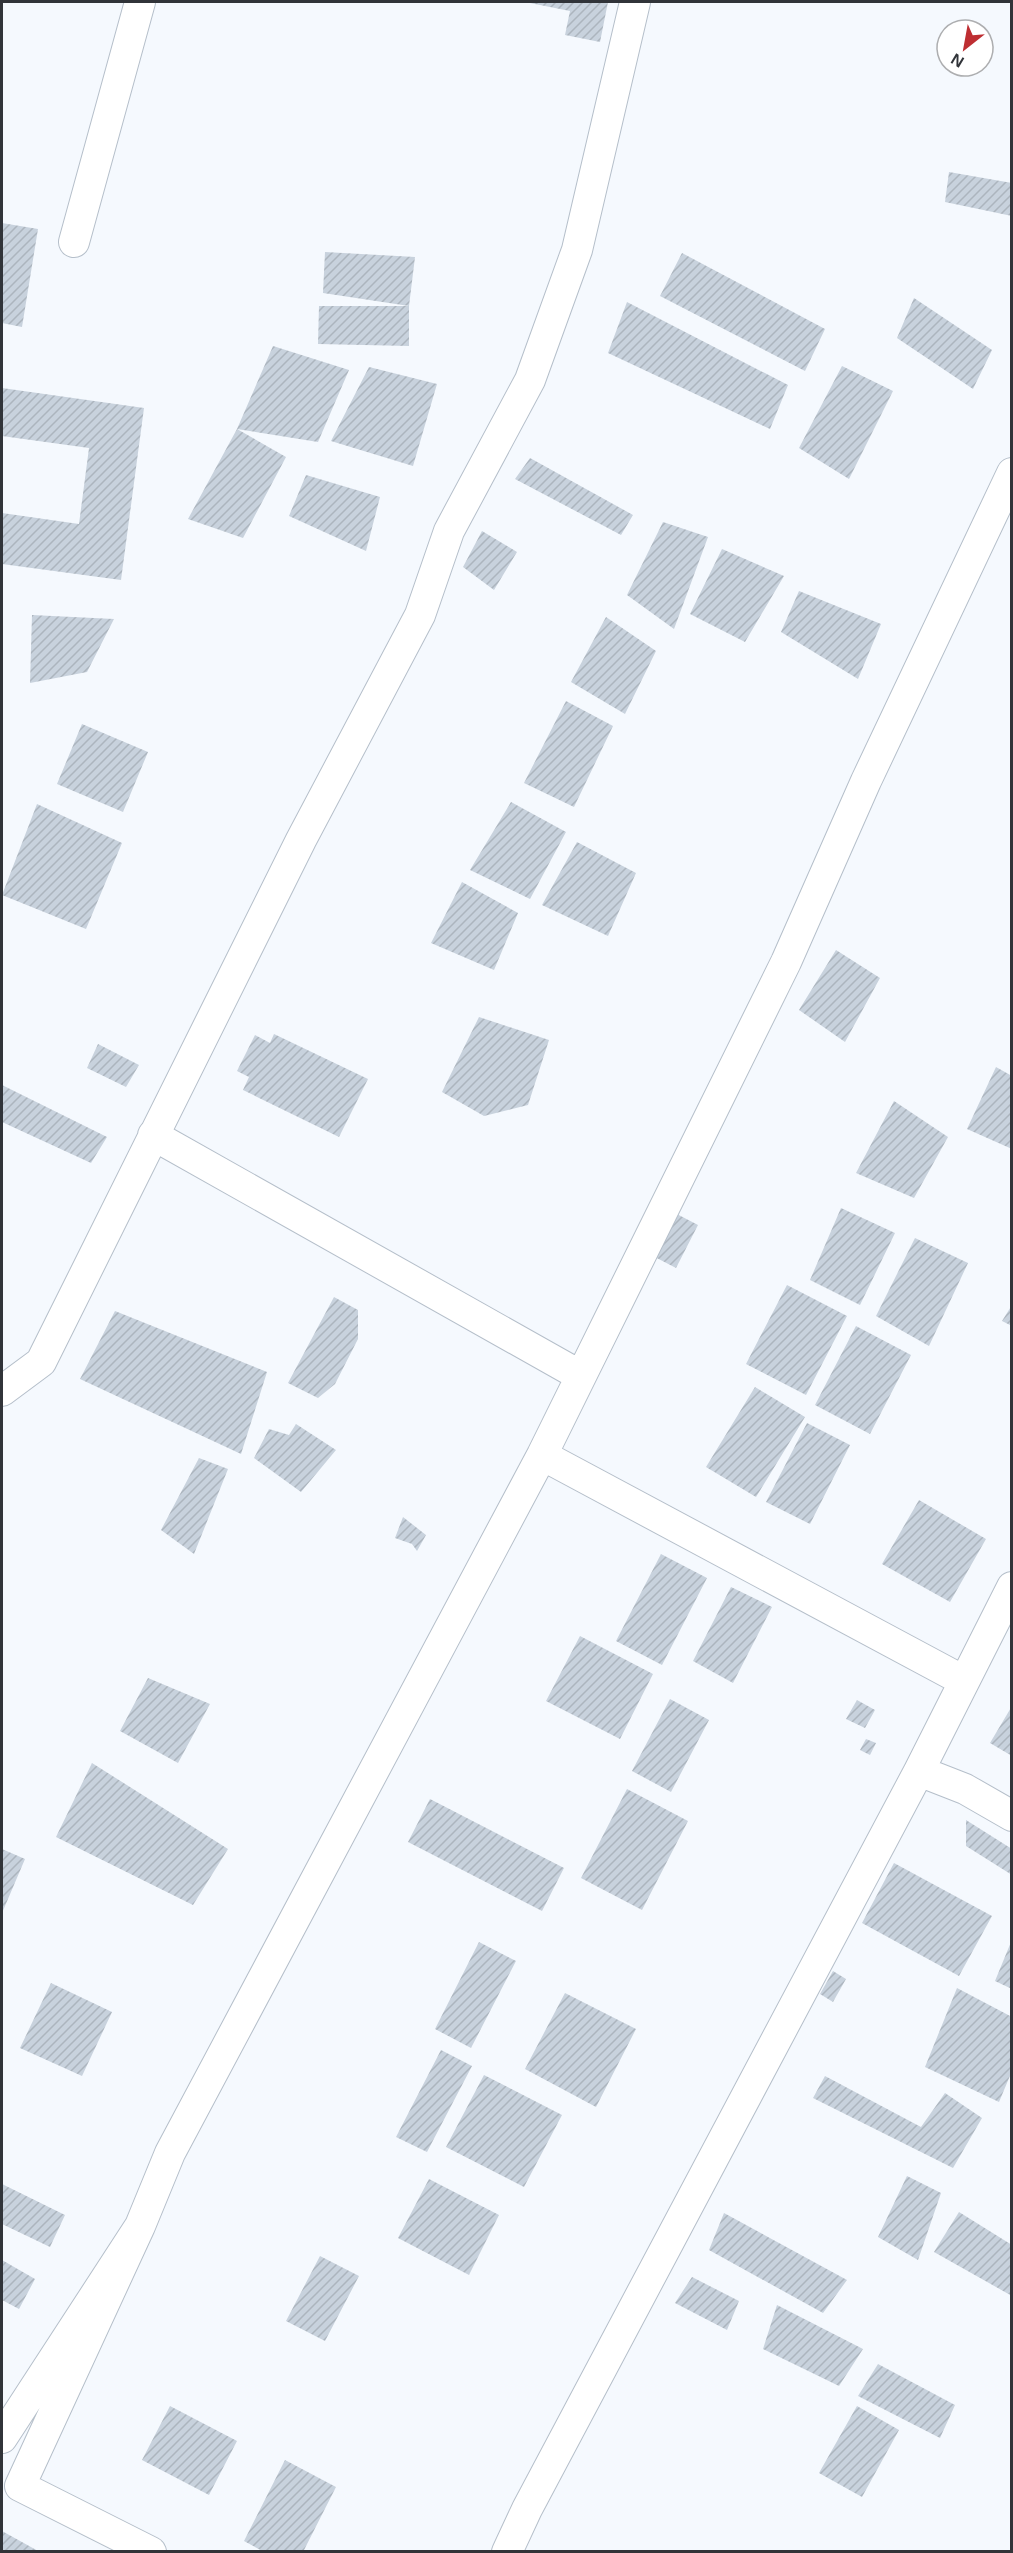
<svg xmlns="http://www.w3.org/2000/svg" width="1013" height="2553" font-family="Helvetica,sans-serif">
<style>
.building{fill:url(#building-hatch)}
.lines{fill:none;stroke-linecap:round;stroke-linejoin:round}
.street-casing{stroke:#b5bfca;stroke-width:32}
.street{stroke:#fff;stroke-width:30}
</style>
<defs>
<pattern id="building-hatch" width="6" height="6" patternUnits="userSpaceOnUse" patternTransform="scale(1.5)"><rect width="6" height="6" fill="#c8d2dd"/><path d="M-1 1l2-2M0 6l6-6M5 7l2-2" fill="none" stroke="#acb5be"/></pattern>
</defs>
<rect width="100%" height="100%" fill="#f5f9fe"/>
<path class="building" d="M608,2L600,42L565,35L570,11L530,3Z
M949,172L1012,183V216L945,202Z
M2,223L38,229L22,327L2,323Z
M325,252L415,257L409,306L323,293Z
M682,253L825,329L805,371L660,296Z
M914,298L992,350L973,389L897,338Z
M627,302L788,385L770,429L608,353Z
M319,306H409V346L318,344Z
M273,346L349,370L318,442L237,429Z
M842,366L893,391L849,479L799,448Z
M369,367L437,384L413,466L331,441Z
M2,388L144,408L121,580L2,564V513L79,524L89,448L2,436Z
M237,429L286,457L243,538L188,519Z
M530,458L633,515L621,535L515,479Z
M306,475L380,497L366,551L289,516Z
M663,522L708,537L674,629L627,595Z
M482,531L517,552L494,590L463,567Z
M722,549L784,576L745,642L690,614Z
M799,591L881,624L858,679L781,632Z
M32,615L114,619L87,672L30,683Z
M606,617L656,651L625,714L571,682Z
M566,701L613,726L574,807L524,783Z
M82,724L148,752L123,812L57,784Z
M511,802L566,832L530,899L470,870Z
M37,804L122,843L86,929L2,895Z
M577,842L636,873L608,936L542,905Z
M462,882L518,913L494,970L431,943Z
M836,950L880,978L845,1042L799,1010Z
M479,1017L549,1040L528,1105L484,1116L442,1092Z
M274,1034L368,1079L339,1137L243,1090L249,1077L237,1071L255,1035L270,1043Z
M98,1044L139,1065L126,1087L87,1068Z
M996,1067L1012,1076V1149L967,1129Z
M2,1085L107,1137L91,1163L2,1122Z
M894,1101L948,1137L914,1198L856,1173Z
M841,1208L895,1233L860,1305L810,1280Z
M673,1212L698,1225L676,1268L651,1255Z
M915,1238L968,1263L929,1346L876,1316Z
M787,1285L847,1316L806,1395L746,1364Z
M334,1297L358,1310V1339L335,1384L318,1398L288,1383Z
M1012,1305V1326L1002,1321Z
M115,1311L267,1372L241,1454L80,1379Z
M856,1326L911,1355L870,1434L815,1405Z
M755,1387L805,1417L756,1497L706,1467Z
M807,1423L850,1445L810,1524L766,1502Z
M296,1424L336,1450L301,1492L254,1458L269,1429L289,1435Z
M199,1458L228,1469L194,1554L161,1530Z
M919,1500L986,1539L950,1602L882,1564Z
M403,1517L426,1535L417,1551L412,1544L395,1538Z
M661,1554L707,1578L662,1665L616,1641Z
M731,1587L772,1607L733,1683L693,1661Z
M580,1636L653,1674L620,1739L546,1701Z
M148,1678L210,1704L178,1763L120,1731Z
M670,1699L709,1720L671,1792L632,1771Z
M857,1700L875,1710L865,1728L846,1719Z
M1012,1706V1756L990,1743Z
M866,1739L876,1743L870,1755L860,1750Z
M92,1763L228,1849L193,1905L56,1837Z
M627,1789L688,1821L642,1910L581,1878Z
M430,1799L564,1868L542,1911L408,1842Z
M966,1820L1012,1849V1875L966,1846Z
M2,1849L25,1859L2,1913Z
M894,1863L992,1916L959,1976L862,1923Z
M479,1942L516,1961L471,2048L435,2029Z
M1011,1942H1012V1989L995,1981Z
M833,1971L846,1979L833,2002L820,1994Z
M51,1983L112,2012L82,2076L20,2048Z
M957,1988L1012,2017V2071L999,2102L925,2067Z
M565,1993L636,2029L596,2107L525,2069Z
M441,2050L472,2066L427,2152L396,2137Z
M484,2075L562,2115L524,2187L446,2147Z
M825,2076L921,2127L945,2093L982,2118L953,2168L813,2098Z
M907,2176L941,2193L918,2260L878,2237Z
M429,2179L499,2215L469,2275L398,2238Z
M2,2184L65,2215L50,2247L2,2224Z
M959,2212L1012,2245V2296L934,2252Z
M724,2213L847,2280L823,2313L709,2250Z
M320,2256L359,2276L325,2341L286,2321Z
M2,2260L35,2279L19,2309L2,2300Z
M692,2277L739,2301L727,2330L675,2303Z
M777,2305L863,2349L839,2386L763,2349Z
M878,2364L955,2405L940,2438L858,2396Z
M170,2406L237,2441L209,2495L142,2460Z
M857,2406L899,2430L862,2497L819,2473Z
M285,2460L336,2487L303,2552H264L244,2541Z
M2,2531L40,2552H2Z"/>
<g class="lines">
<defs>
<path id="street" d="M74,242L140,2
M153,1135L581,1376
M2,1391L41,1362L301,840L420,615L449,531L530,380L577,250L635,2
M542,1455L964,1681
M919,1771L965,1789L1012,1816
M140,2226L170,2153L542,1455L786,962L866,781L1012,473
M2,2438L140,2226L20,2486L151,2552
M507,2552L527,2509L919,1771L1012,1587"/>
</defs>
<use href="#street" class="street-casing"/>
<use href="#street" class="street"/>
</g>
<rect width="1013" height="2553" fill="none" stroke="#313439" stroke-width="6"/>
<g transform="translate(965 48) rotate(211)"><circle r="28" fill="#ffffff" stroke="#adaeb0" stroke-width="1.5"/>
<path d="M0-4.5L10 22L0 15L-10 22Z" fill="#be2e32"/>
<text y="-9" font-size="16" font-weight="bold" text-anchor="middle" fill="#313439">N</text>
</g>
</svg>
